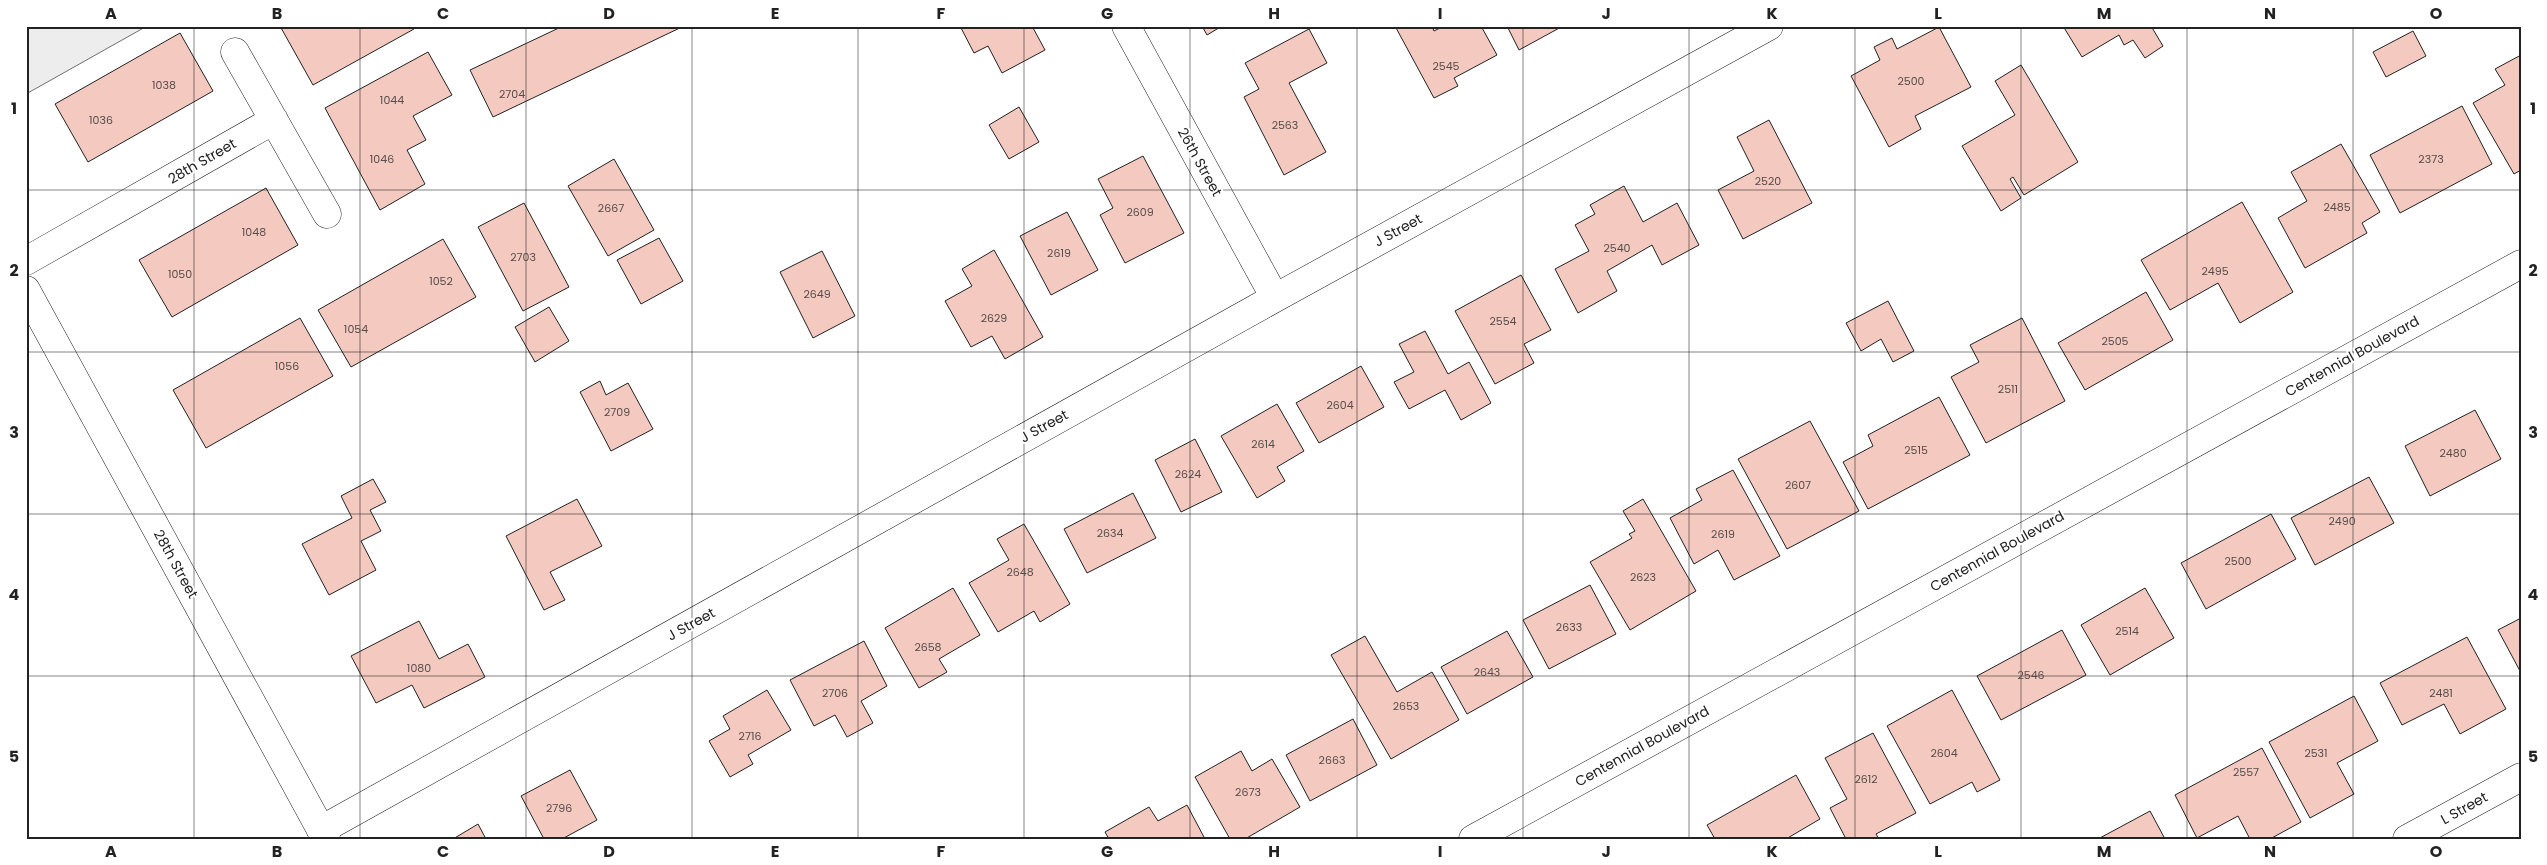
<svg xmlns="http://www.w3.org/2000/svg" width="2547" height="865" font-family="Poppins,sans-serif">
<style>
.parking{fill:#ededed;stroke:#6f6f6f}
.building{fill:#f3c9c0;stroke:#222}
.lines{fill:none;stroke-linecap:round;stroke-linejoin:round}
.minor-casing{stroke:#222;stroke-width:29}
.major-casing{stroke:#222;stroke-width:29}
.minor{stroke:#fff;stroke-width:28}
.major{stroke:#fff;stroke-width:28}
.grid{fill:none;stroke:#222;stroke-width:1;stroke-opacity:0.55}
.labels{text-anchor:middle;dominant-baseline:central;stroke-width:4;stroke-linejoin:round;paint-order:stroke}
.number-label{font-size:11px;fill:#564c4a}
.street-label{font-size:14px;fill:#222;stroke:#fff}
.neatline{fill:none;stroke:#222;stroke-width:2}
.grid-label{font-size:16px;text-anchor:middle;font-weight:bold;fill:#222}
</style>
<rect width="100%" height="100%" fill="#fff"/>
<path class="parking" d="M26,26H147L26,94Z"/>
<path class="building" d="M280,26H413L414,29L313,85Z
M563,26H684L493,117L470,70Z
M960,26H1032L1045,50L1002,73L988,46L974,53Z
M1202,26H1222L1207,35Z
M1395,26H1432L1434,31L1444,26H1481L1497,55L1454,78L1458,86L1434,98Z
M1507,26H1563L1519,50Z
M2063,26H2151L2163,46L2145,58L2133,40L2124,45L2119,35L2082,57Z
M1939,27L1971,87L1915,116L1921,129L1889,147L1851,76L1880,60L1874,47L1892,38L1897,49Z
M1309,29L1327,63L1289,83L1326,152L1284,175L1244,97L1259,89L1245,63Z
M2413,31L2426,56L2386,77L2373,52Z
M180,33L213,91L88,162L55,104Z
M428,52L452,95L413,116L426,140L407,150L425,184L380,210L325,108Z
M2521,55V170L2514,174L2473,103L2505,85L2495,69Z
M2021,65L2078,162L2024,195L2013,177L2010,179L2021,198L2001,211L1962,146L2015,115L1995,81Z
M2462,106L2492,164L2400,213L2370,155Z
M1019,107L1039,142L1009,159L989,125Z
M1769,120L1812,203L1743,239L1718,190L1754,171L1737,137Z
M2341,144L2380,212L2362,223L2367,233L2305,268L2278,218L2307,201L2291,172Z
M1143,156L1184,233L1125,263L1100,215L1113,208L1098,179Z
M614,159L654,230L608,256L568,186Z
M1624,186L1643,222L1677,203L1699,245L1662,265L1652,245L1607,271L1617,291L1578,313L1555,269L1589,251L1575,225L1595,214L1590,205Z
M266,188L298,245L172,317L139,260Z
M2242,202L2293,292L2240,323L2218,283L2170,310L2141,260Z
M524,203L569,287L523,311L478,227Z
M1067,212L1098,270L1051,295L1020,236Z
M659,238L683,281L641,304L617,260Z
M443,239L476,297L351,367L318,310Z
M994,250L1043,337L1005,359L992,336L971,347L945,301L972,286L962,269Z
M822,251L855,316L813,338L780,272Z
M1521,275L1551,330L1524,344L1534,363L1495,384L1455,311Z
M2146,292L2173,340L2085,390L2058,343Z
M1888,301L1914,351L1893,362L1881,339L1861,351L1846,323Z
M549,307L569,341L535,362L515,327Z
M300,318L333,376L206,448L173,390Z
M2022,318L2065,401L1986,443L1951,377L1979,362L1970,345Z
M1425,331L1448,374L1469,362L1491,403L1461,420L1445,390L1409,409L1394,382L1414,372L1399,344Z
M1361,366L1384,407L1319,443L1296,403Z
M600,381L606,395L628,383L653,429L611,451L580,392Z
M1939,397L1970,455L1868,509L1843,462L1873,446L1868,435Z
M1277,404L1304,451L1277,467L1285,481L1257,498L1221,436Z
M2475,410L2501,459L2430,496L2405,446Z
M1810,421L1859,511L1787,549L1738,459Z
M1195,439L1222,492L1181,512L1155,460Z
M1733,470L1780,556L1734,580L1718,550L1694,564L1670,518L1702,500L1696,489Z
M2369,477L2394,523L2315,565L2291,518Z
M373,479L386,502L370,510L381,531L361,541L376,570L329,595L302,544L352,518L341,496Z
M1133,493L1156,538L1087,573L1064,529Z
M577,499L602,546L550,572L565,600L544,610L506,536Z
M1643,499L1696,591L1630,630L1590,562L1632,538L1629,534L1635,531L1623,511Z
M2271,514L2296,559L2206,609L2181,563Z
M1024,524L1070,604L1040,622L1034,611L998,632L969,583L1009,560L997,539Z
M1590,585L1616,634L1549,669L1523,620Z
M953,588L980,635L939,659L947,672L919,688L885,628Z
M2145,588L2174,638L2110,675L2081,625Z
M2521,618V671H2520L2498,630Z
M419,621L439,659L468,644L485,677L424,708L412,685L376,703L351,656Z
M2062,630L2086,675L2001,720L1977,676Z
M1507,631L1533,677L1467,714L1441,667Z
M1365,636L1397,692L1432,672L1459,720L1391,759L1331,655Z
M2467,637L2506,709L2460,734L2444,704L2402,725L2380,683Z
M864,641L887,686L861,701L873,723L847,737L835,715L814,726L790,680Z
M767,690L791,730L748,755L753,764L730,777L709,741L730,729L723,716Z
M1952,690L2000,780L1977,792L1972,782L1930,804L1887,726Z
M2354,696L2378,741L2337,763L2354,794L2310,818L2269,742Z
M1353,719L1377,765L1310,801L1286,755Z
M1873,733L1916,813L1876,834L1879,839H1846L1830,808L1847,799L1825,758Z
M2262,748L2301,822L2270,839H2250L2238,816L2197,838L2175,795Z
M1241,751L1252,771L1272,759L1300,807L1245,839H1230L1195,777Z
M570,770L597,820L562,839H544L521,796Z
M1796,775L1820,819L1786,839H1715L1707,825Z
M1187,805L1205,839H1109L1105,832L1149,807L1158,821Z
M2150,811L2165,839H2098Z
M478,824L486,839H453Z"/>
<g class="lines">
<defs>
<path id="minor" d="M1126,26L1275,298
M235,52L327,214
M26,261L274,120
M321,830L1275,298L1769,26
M1473,839L2521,264
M2407,839L2521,777"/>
<path id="major" d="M26,290L326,839"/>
</defs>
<use href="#minor" class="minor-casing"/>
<use href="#major" class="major-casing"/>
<use href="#minor" class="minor"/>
<use href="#major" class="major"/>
</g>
<path class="grid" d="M194,26V839M360,26V839M526,26V839M692,26V839M858,26V839M1024,26V839M1190,26V839M1357,26V839M1523,26V839M1689,26V839M1855,26V839M2021,26V839M2187,26V839M2353,26V839M26,190H2521M26,352H2521M26,514H2521M26,676H2521"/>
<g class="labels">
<g class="number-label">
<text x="1446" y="66">2545</text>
<text x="1911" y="81">2500</text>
<text x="164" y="85">1038</text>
<text x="512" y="94">2704</text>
<text x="392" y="100">1044</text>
<text x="101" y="120">1036</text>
<text x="1285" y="125">2563</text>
<text x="382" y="159">1046</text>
<text x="2431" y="159">2373</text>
<text x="1768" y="181">2520</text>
<text x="2337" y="207">2485</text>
<text x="611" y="208">2667</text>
<text x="1140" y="212">2609</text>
<text x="254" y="232">1048</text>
<text x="1617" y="248">2540</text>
<text x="1059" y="253">2619</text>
<text x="523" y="257">2703</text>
<text x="2215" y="271">2495</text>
<text x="180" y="274">1050</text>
<text x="441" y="281">1052</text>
<text x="817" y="294">2649</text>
<text x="994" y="318">2629</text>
<text x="1503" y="321">2554</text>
<text x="356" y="329">1054</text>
<text x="2115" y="341">2505</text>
<text x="287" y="366">1056</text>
<text x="2008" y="389">2511</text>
<text x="1340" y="405">2604</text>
<text x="617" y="412">2709</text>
<text x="1263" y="444">2614</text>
<text x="1916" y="450">2515</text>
<text x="2453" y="453">2480</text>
<text x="1188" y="474">2624</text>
<text x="1798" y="485">2607</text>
<text x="2342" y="521">2490</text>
<text x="1110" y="533">2634</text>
<text x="1723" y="534">2619</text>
<text x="2238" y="561">2500</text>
<text x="1020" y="572">2648</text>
<text x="1643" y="577">2623</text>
<text x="1569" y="627">2633</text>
<text x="2127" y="631">2514</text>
<text x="928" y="647">2658</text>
<text x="419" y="668">1080</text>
<text x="1487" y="672">2643</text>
<text x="2031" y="675">2546</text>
<text x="835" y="693">2706</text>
<text x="2441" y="693">2481</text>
<text x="1406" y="706">2653</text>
<text x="750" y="736">2716</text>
<text x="1944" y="753">2604</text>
<text x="2316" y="753">2531</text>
<text x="1332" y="760">2663</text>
<text x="2246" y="772">2557</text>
<text x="1866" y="779">2612</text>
<text x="1248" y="792">2673</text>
<text x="559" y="808">2796</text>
</g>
<g class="street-label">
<text transform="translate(202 161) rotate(-30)">28th Street</text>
<text transform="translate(1200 162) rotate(61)">26th Street</text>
<text transform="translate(1398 230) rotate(-29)">J Street</text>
<text transform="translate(2352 356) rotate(-29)">Centennial Boulevard</text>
<text transform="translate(1044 426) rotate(-29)">J Street</text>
<text transform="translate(1997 551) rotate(-29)">Centennial Boulevard</text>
<text transform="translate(176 564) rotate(61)">28th Street</text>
<text transform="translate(691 624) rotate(-29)">J Street</text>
<text transform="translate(1642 746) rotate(-29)">Centennial Boulevard</text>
<text transform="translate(2464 808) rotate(-29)">L Street</text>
</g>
</g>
<rect width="2547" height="865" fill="none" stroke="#ffffff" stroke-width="55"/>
<rect x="28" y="28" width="2492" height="810" class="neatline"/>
<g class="grid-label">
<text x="111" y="19">A</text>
<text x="277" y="19">B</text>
<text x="443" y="19">C</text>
<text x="609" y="19">D</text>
<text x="775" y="19">E</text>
<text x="941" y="19">F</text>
<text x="1107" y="19">G</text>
<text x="1274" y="19">H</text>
<text x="1440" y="19">I</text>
<text x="1606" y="19">J</text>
<text x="1772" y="19">K</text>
<text x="1938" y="19">L</text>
<text x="2104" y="19">M</text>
<text x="2270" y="19">N</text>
<text x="2436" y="19">O</text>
<text x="14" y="114">1</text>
<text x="2533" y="114">1</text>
<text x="14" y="276">2</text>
<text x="2533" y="276">2</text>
<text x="14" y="438">3</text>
<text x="2533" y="438">3</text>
<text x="14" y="600">4</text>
<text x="2533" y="600">4</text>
<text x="14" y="762">5</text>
<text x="2533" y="762">5</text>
<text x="111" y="857">A</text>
<text x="277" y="857">B</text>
<text x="443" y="857">C</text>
<text x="609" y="857">D</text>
<text x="775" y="857">E</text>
<text x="941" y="857">F</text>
<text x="1107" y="857">G</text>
<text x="1274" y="857">H</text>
<text x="1440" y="857">I</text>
<text x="1606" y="857">J</text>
<text x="1772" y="857">K</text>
<text x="1938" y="857">L</text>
<text x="2104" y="857">M</text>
<text x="2270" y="857">N</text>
<text x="2436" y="857">O</text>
</g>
</svg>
